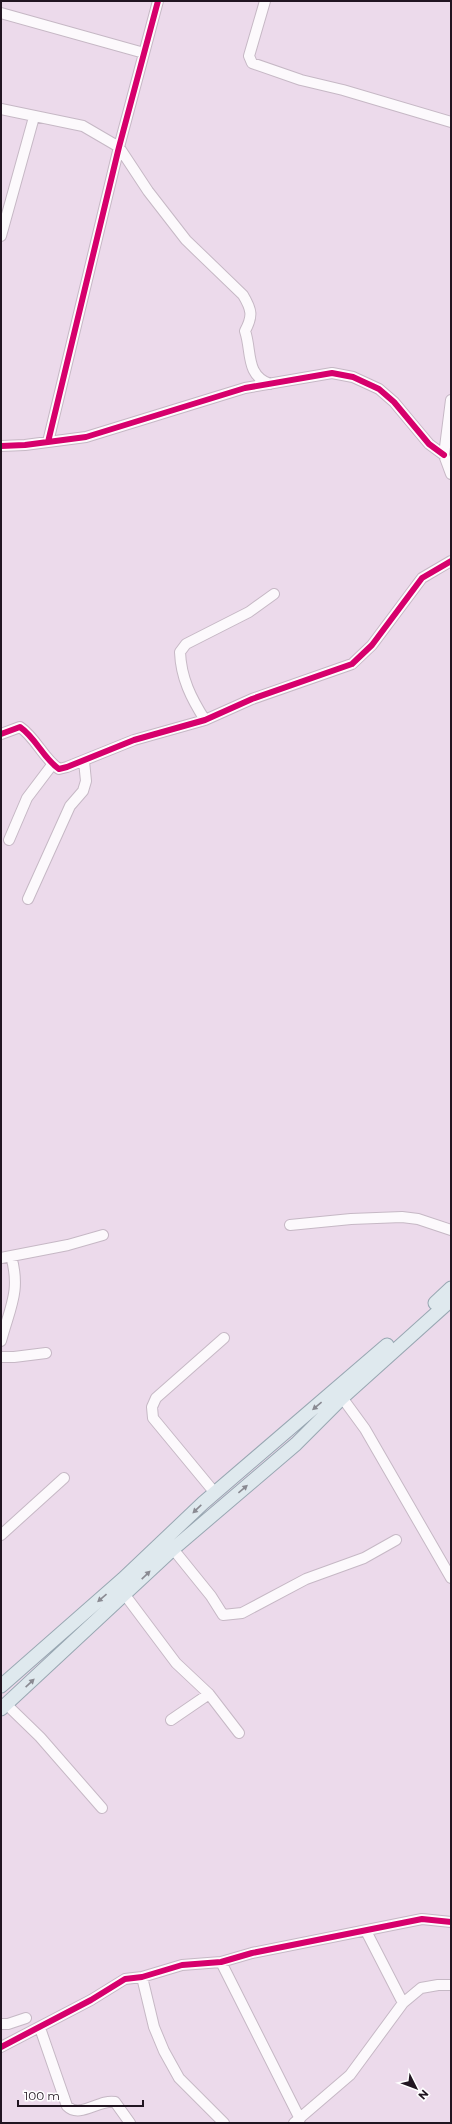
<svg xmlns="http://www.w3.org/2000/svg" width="452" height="2124" font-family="Montserrat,sans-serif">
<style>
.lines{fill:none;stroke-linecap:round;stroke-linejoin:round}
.minor-casing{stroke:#c6b8c5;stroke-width:12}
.major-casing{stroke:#98a7b2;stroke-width:15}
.minor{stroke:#fcf9fc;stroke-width:10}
.major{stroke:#dfe9ee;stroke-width:13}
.cycleway-casing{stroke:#fff;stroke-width:8}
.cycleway{stroke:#d6006c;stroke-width:6}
.oneway{fill:#8a8a92}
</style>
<rect width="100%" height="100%" fill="#ecdaeb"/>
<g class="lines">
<defs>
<path id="minor" d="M265,1L249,56L252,63L301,80L343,90L451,122
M1,13L144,53
M1,109L83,126L119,147L148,191L186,240L243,295C252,310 253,316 245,331C252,351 245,375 270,384
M1,236L34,117
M451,400L444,455L451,474
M48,442L119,147L158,1
M1,446L25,445L86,437L245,388L332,373L353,377L379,389L394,402L429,444L444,455
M205,720C191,698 181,678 180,652L186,644L249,612L274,594
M1,734L20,727C36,738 43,758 59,769L67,767L134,740L205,720L252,699L352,664L372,645L422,578L451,561
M9,840L27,798L52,765
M28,899L70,806L83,791L86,781L84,761
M290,1225L351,1219L402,1217L418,1219L451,1230
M1,1258L68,1245L103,1235
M1,1341C10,1307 21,1291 11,1256
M1,1357H14L46,1353
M338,1392L365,1429L451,1578
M215,1493L153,1418L152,1407L156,1398L224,1338
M1,1535L64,1478
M173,1549L211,1596L223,1615L242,1613L306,1579L364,1558L396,1540
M125,1595L176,1663L209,1694L239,1733
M6,1704L40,1737L102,1808
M171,1720L209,1694
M366,1931L403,2003
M221,1962L300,2119
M142,1977L154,2027L164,2051L179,2078L224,2123
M1,2024H8L26,2018
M40,2028L67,2106C80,2119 99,2099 115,2102L130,2123
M1,2047L91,2000L125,1979L142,1977L182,1965L221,1962L252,1953L422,1919L451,1922
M294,2123L350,2075L403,2003L421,1988L438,1985H451"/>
<path id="major" d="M435,1303L451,1288
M1,1686L123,1579L203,1503L387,1345
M1,1709L173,1549L296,1444L342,1398L451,1300"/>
</defs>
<use href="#minor" class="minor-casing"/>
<use href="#major" class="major-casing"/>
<use href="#minor" class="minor"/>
<use href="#major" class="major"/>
<defs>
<path id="cycleway" d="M48,442L119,147L158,1
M1,446L25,445L86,437L245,388L332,373L353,377L379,389L394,402L429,444L444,455
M1,734L20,727C36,738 43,758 59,769L67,767L134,740L205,720L252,699L352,664L372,645L422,578L451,561
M1,2047L91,2000L125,1979L142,1977L182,1965L221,1962L252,1953L422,1919L451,1922"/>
</defs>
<use href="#cycleway" class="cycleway-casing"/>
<use href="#cycleway" class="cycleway"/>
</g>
<defs><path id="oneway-solid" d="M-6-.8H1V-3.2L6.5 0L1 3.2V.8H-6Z"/></defs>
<g class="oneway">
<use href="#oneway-solid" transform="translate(317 1406) rotate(140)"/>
<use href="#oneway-solid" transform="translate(243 1489) rotate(-40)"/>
<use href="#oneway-solid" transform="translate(197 1509) rotate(136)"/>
<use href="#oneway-solid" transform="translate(146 1575) rotate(-44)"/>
<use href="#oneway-solid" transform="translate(102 1598) rotate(139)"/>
<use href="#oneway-solid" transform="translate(30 1683) rotate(-43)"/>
</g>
<rect width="452" height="2124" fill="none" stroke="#211521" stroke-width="4"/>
<g transform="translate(416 2088) rotate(132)" stroke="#ffffff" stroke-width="3" paint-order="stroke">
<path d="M0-3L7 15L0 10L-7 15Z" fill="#211521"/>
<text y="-6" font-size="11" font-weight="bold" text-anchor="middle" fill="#211521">N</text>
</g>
<path d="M18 2100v6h125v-6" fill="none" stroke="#211521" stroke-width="2"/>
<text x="24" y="2100" font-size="12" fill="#211521" stroke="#ffffff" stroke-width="3" paint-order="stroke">100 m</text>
</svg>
